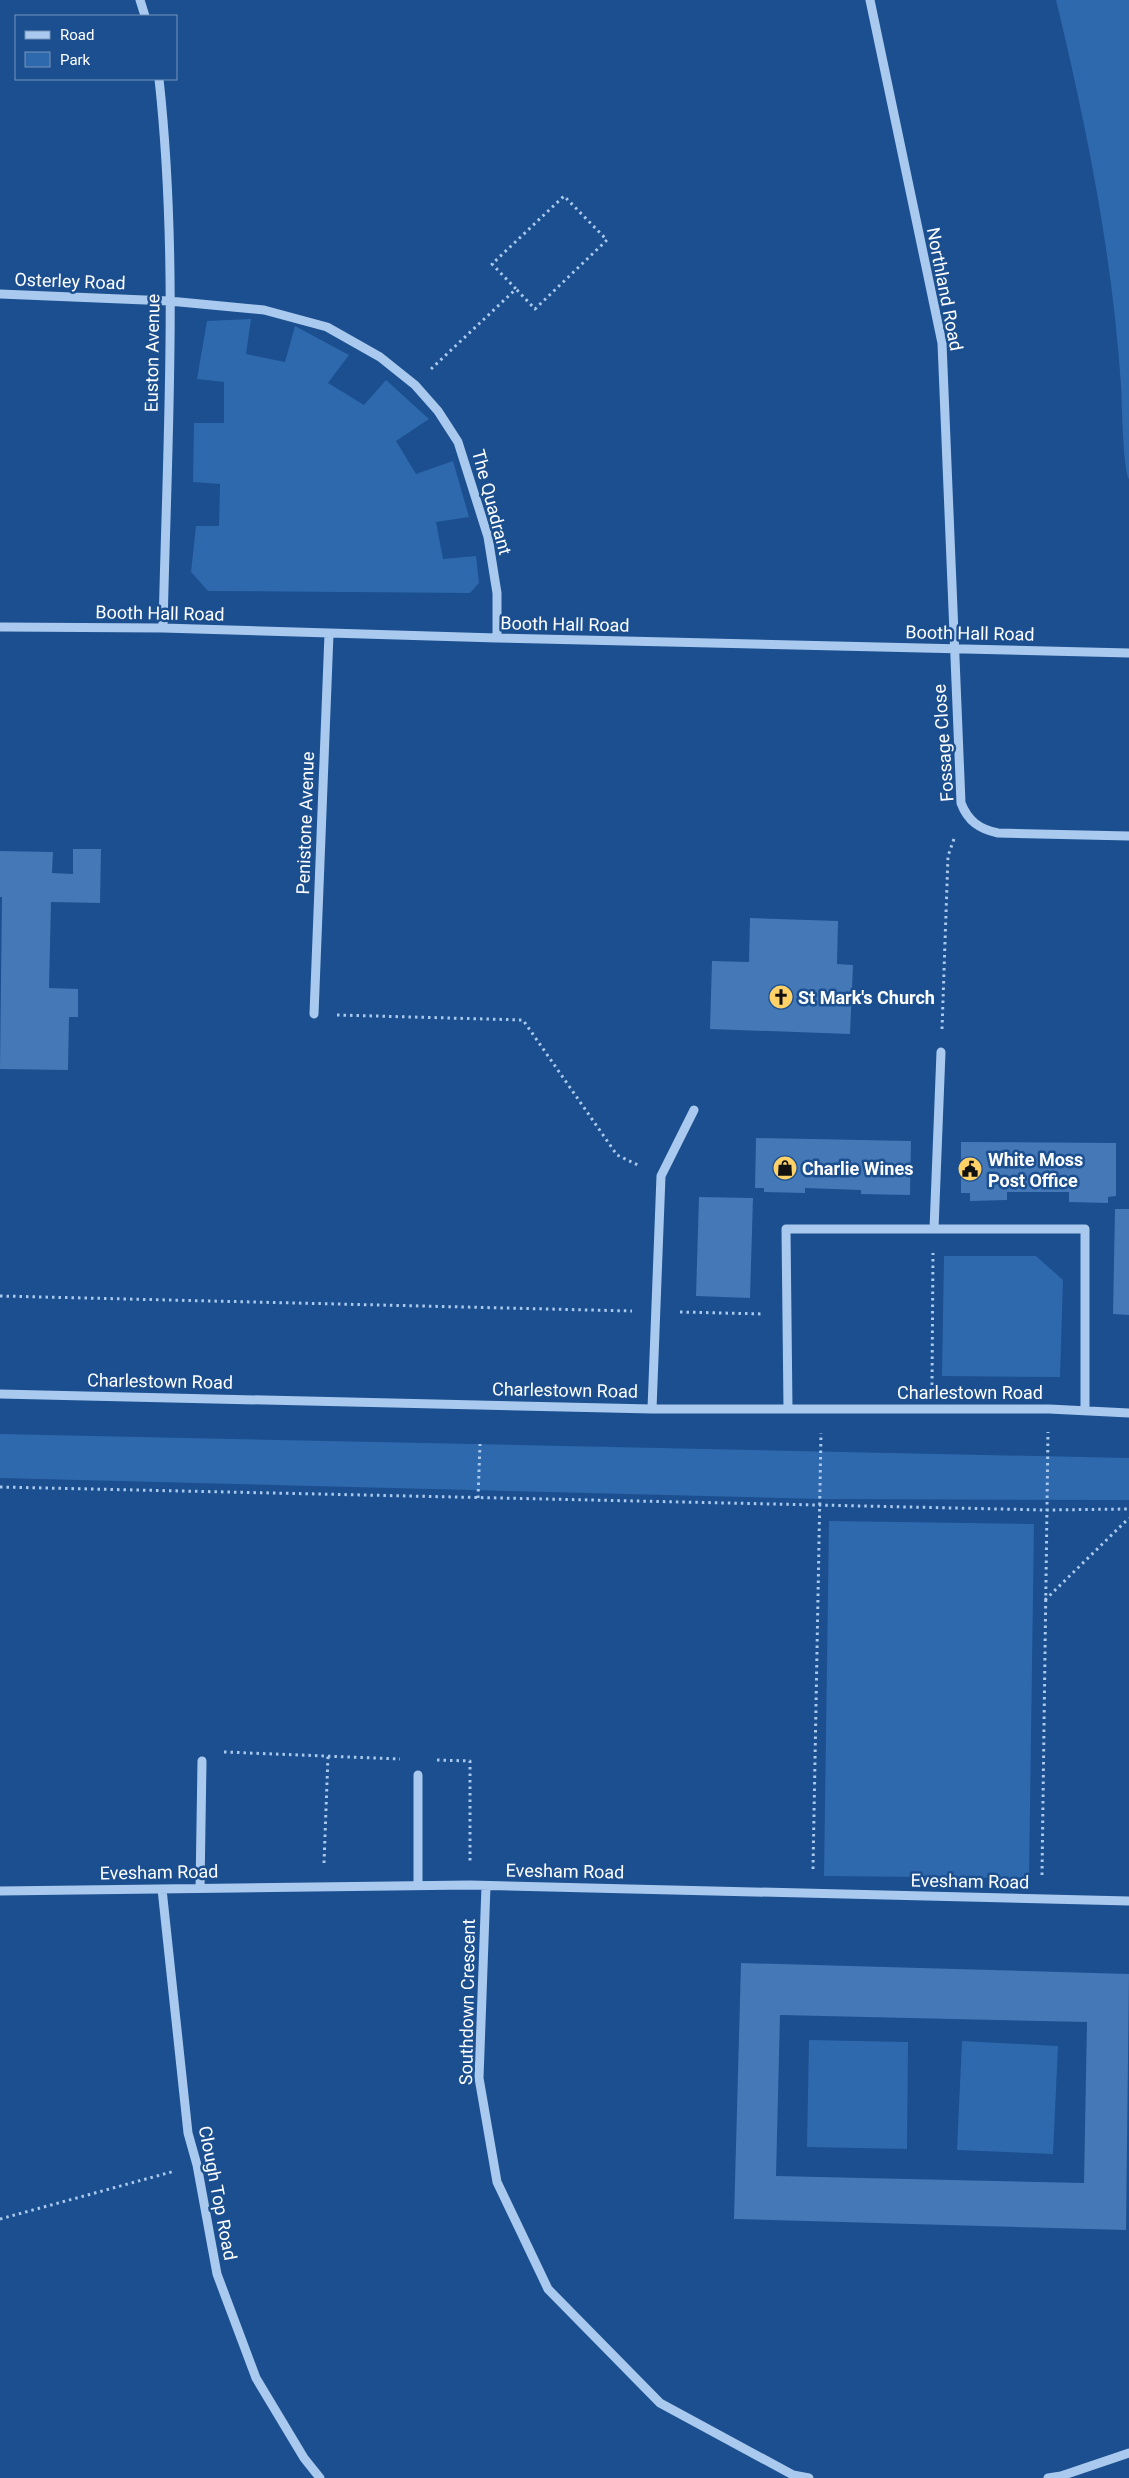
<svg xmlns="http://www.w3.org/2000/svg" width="1129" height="2478" font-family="Roboto,sans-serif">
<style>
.green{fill:#2e69ad}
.building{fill:#4478b7;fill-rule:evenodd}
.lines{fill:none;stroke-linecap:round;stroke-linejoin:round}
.path{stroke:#a9c9ee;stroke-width:3;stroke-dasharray:2.5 4;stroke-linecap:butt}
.minor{stroke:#a9c9ee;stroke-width:9}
.labels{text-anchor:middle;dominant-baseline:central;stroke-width:5;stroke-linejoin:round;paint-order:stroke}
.street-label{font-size:18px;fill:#fff;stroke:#1b4f8f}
.poi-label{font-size:18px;font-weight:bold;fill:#fff;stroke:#1b4f8f;text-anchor:start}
</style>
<rect width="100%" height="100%" fill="#1b4f8f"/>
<path class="green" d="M1056,0H1129V479C1123,470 1122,402 1121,385C1112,254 1087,128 1056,0Z
M251,319L246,354L285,362L295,326L349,355L328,383L364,405L386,380L429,419L396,441L416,474L453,461L469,517L436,522L443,559L476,556L479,583L470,593L208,591L191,572L196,526H219L220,484L193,482L194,423H224V382L197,379L207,321Z
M944,1256H1036L1063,1280L1060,1377L942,1376Z
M0,1434L1129,1458V1500L820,1499L0,1478Z
M829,1521L1034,1524L1029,1878L824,1876Z
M809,2040L908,2042L907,2149L807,2147Z
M962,2041L1058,2046L1053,2154L957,2150Z"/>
<path class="building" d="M73,849H101L100,903L51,902L49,988L78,989V1017H69L68,1070L0,1069L2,897H0V851L53,852L52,873L73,874Z
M750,918L838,921L837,964L853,965L850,1034L710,1029L712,961L749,962Z
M756,1138L911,1141L910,1195L861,1194V1190L805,1188V1193L764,1192V1188H755Z
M961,1142L1116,1143V1196L1108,1197V1203L1069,1202V1192H1007V1200L970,1201V1193H961Z
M699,1197L753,1198L750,1298L696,1296Z
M1115,1209H1129V1315L1113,1314Z
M741,1963L1129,1974L1126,2230L734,2219ZM780,2015L1087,2022L1084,2183L776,2176Z"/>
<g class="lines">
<path class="path" d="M431,369L516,289L492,264L564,196L607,240L535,309L516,289
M337,1015L523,1020L617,1155L640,1166
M942,1029L948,856L955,836
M0,1296L632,1311
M680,1312L764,1314
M932,1385L933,1253
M0,1487L1045,1510L1129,1509
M478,1498L480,1444
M1045,1600L1129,1518
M224,1752L400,1759
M437,1760L470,1761V1861
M324,1863L328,1756
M813,1869L821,1433
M1042,1875L1048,1432
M0,2219L175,2171"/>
<path class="minor" d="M140,0L145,16
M870,0L942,343L961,803C968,821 979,829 998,833L1129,836
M159,79C179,261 167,445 163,628
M0,294L169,301L264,310L327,327L380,357L415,385L438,411L458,442L488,537L497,593V638
M0,627L163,628L497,638L1129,653
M314,1014L329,634
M934,1229L941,1052
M0,1394L652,1409H1049L1129,1413
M788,1408L786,1229H1085V1410
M652,1409L661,1176L694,1110
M418,1885V1775
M486,1886L479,2078L497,2182L548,2289L660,2403L793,2475L809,2478
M200,1888L202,1761
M162,1889L188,2133L197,2165L217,2274L256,2378L304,2458L320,2478
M0,1891L470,1885L1129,1901
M1048,2478L1061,2476L1129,2453"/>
</g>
<defs>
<symbol id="church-disc" viewBox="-11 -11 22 22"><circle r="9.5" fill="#ffd166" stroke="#1b4f8f"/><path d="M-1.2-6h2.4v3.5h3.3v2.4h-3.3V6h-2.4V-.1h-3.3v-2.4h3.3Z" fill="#111"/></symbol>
<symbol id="shop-disc" viewBox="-11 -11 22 22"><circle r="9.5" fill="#ffd166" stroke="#1b4f8f"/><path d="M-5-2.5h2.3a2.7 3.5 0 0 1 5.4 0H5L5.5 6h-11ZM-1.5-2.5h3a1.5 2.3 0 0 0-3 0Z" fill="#111"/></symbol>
<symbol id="civic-disc" viewBox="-11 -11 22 22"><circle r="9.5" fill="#ffd166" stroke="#1b4f8f"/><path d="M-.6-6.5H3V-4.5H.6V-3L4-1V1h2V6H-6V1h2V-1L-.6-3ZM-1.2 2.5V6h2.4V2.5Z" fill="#111"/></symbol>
</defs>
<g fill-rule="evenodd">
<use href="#church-disc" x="767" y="983" width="28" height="28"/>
<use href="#shop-disc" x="771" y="1154" width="28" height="28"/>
<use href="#civic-disc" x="956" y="1155" width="28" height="28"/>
</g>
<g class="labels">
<g class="street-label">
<text transform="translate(70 281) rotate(2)">Osterley Road</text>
<text transform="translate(945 289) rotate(79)">Northland Road</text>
<text transform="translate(152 353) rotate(-89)">Euston Avenue</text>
<text transform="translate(492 502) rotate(75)">The Quadrant</text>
<text transform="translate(160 613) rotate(1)">Booth Hall Road</text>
<text transform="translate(565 624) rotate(1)">Booth Hall Road</text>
<text transform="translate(970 633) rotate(1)">Booth Hall Road</text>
<text transform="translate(943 743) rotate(-94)">Fossage Close</text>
<text transform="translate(305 823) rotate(-88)">Penistone Avenue</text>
<text transform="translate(160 1381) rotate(1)">Charlestown Road</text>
<text transform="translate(565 1390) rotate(1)">Charlestown Road</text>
<text x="970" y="1392">Charlestown Road</text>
<text transform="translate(565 1871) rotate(1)">Evesham Road</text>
<text transform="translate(159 1872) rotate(-1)">Evesham Road</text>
<text transform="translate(970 1881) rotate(1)">Evesham Road</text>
<text transform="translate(467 2002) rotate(-89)">Southdown Crescent</text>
<text transform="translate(218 2193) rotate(79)">Clough Top Road</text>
</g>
<g class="poi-label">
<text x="798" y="997">St Mark's Church</text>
<text x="988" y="1159">White Moss<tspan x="988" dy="21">Post Office</tspan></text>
<text x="802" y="1168">Charlie Wines</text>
</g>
</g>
<rect x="15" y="15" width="162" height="65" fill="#1b4f8f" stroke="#7695bc"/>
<rect x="25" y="31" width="25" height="8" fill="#a9c9ee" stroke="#7695bc"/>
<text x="60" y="40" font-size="15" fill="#ffffff">Road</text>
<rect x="25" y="52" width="25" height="15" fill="#2e69ad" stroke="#7695bc"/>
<text x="60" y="65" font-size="15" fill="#ffffff">Park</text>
</svg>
